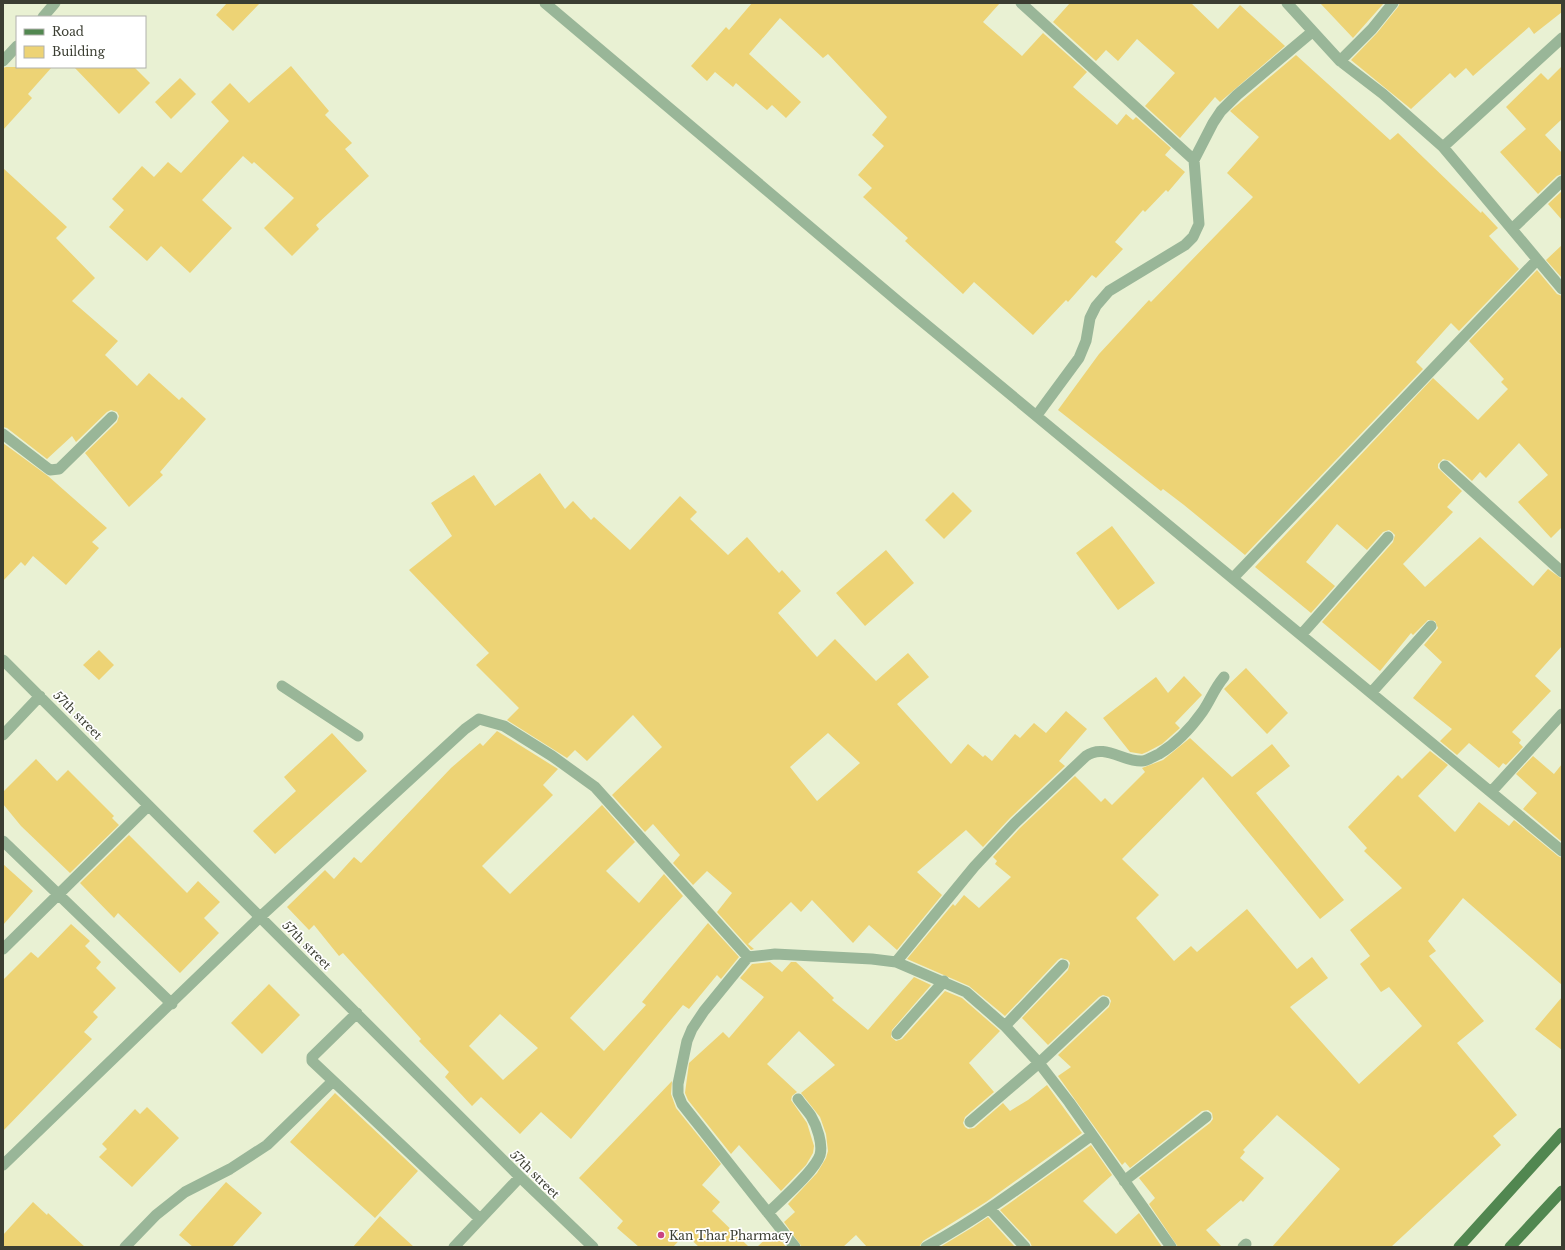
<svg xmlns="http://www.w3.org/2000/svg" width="1565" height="1250" font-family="'Libre Baskerville',serif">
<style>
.building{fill:#edd375;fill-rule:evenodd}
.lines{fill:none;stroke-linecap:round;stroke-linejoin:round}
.service{stroke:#99b698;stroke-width:11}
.minor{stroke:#99b698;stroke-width:11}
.primary{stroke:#518750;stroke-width:11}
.poi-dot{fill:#c94382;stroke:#fff;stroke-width:1.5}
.labels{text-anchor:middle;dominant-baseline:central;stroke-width:3.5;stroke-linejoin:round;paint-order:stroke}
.street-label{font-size:12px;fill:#3b3e32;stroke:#fff}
.poi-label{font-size:12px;fill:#3b3e32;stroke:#fff;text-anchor:start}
</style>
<rect width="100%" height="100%" fill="#e9f1d3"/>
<path class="building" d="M227,3H260L233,31L216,15Z
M752,3H1000L983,22L1022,56L1043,33L1087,72L1073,87L1117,125L1126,114L1133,120L1136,117L1171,148L1165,155L1185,172L1168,192L1166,190L1145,212L1143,210L1115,242L1123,249L1096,278L1092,275L1068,302L1066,300L1033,335L974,282L963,294L905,241L908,238L863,197L872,188L858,175L884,146L872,135L887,117L828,54L823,58L780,18L749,54L801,102L786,118L772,105L767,110L736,83L733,87L715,72L707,81L691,66L726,27L729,30Z
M1070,3H1191L1218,29L1240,5L1285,46L1220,102L1215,97L1180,138L1145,106L1175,73L1137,39L1118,61L1106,50L1096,61L1053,22Z
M1320,3H1384L1353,38Z
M1400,3H1562V12L1534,34L1529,27L1473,76L1466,68L1455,78L1450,73L1411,109L1351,60L1377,33L1398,7Z
M1296,55L1390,140L1398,133L1481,213L1482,211L1498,228L1489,236L1519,269L1459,331L1451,323L1416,362L1423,369L1245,555L1184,505L1163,489L1161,491L1058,410L1099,354L1149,300L1151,302L1253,197L1227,173L1259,137L1230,111Z
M291,66L329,111L325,115L352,143L345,149L369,176L316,225L319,229L292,256L264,228L294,198L254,162L252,164L243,156L202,200L232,228L190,273L161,246L147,261L109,227L124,210L112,199L142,166L154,177L168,162L181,173L229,121L211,102L230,83L249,103Z
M1562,66V119L1545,135L1562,153V174L1557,176L1538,194L1500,152L1526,129L1506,107L1541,73L1548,80Z
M6,67H52L28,94L32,98L3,130V68Z
M74,67H134L150,83L119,114Z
M180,78L196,94L171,119L155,102Z
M3,168L67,227L56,238L95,278L72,301L118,341L105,355L137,386L149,373L179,400L182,397L206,419L160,472L163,475L129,507L85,453L117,422L119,416L117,412L111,410L107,412L76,442L72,436L47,459L7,428L3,427Z
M1562,191V220L1548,204Z
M1562,245V278L1546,260Z
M1537,270L1557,294L1562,296V527L1551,538L1518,502L1548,475L1519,443L1486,478L1480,472L1472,481L1450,461L1443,459L1438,464V468L1462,491L1447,507L1453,512L1403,564L1425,587L1480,537L1533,586L1548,569L1562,579V646L1535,676L1551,691L1512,732L1521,740L1519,743L1523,747L1506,765L1503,763L1499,768L1469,743L1457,755L1440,741L1452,729L1413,698L1442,662L1424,645L1438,628L1435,621L1428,620L1413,635L1411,633L1380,671L1322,622L1393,542L1395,535L1392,532L1389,530L1383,532L1367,550L1337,524L1306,562L1335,586L1311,613L1255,567L1433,378L1478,420L1508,389L1501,382L1504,379L1469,341Z
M3,443L48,476L107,528L92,542L99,548L66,585L33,556L25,566L21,562L3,581Z
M540,473L565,509L573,501L591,520L594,517L630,550L680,496L697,512L690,519L728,555L747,537L779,573L782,570L801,591L778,613L817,657L835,639L876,681L908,653L929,677L897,704L951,764L968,744L983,757L985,755L992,761L1015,734L1020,738L1034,723L1046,733L1066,711L1087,729L1059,761L1065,766L1010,818L983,847L966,830L917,872L942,895L897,950L869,925L853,943L812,900L801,912L791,902L748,944L754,949L751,950L717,912L732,893L707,871L693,885L673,863L680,855L653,824L645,832L612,795L662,747L633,715L587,761L575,750L567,758L507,720L519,708L476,665L489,653L409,570L452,536L431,503L474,475L495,506ZM828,733L860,763L817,801L790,767Z
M953,492L972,511L944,539L925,520Z
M1112,526L1155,583L1118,610L1076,553Z
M886,550L914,583L865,626L836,593Z
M99,650L114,665L99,680L83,665Z
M1246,668L1288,713L1267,734L1224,689Z
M1184,676L1202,695L1175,723L1180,728L1162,744L1147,752L1142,754L1130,752L1103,718L1156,677L1168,693Z
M497,731L558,769L543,785L553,795L482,866L510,894L602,805L635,842L606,871L639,903L664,874L683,896L570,1018L604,1051L646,1005L642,1002L708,923L739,957L721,979L717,975L689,1009L683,1005L571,1139L541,1112L520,1134L481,1097L472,1106L445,1077L449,1072L419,1041L421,1039L343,953L339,956L314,925L309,930L287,907L325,870L334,879L354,857L361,863L451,768L480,743L483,746ZM500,1014L538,1048L503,1080L469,1046Z
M332,733L367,771L275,854L253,831L296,791L284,777Z
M1190,738L1232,777L1272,744L1290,766L1256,793L1344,900L1320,919L1203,777L1122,859L1159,895L1136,918L1174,961L1191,946L1197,952L1247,909L1297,969L1312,957L1328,978L1290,1007L1359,1084L1422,1026L1389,987L1381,992L1360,964L1370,956L1350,930L1402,888L1364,851L1367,848L1348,827L1398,775L1402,779L1430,751L1448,765L1418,796L1455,832L1479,802L1509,826L1514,820L1558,856L1562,858V985L1463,898L1428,941L1436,951L1429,956L1484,1021L1457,1043L1517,1115L1493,1136L1501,1145L1391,1247H1272L1340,1169L1277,1115L1243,1150L1245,1152L1240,1158L1264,1178L1243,1202L1241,1200L1206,1230L1222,1247H1178L1149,1204L1155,1198L1139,1178L1210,1123L1213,1119L1212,1113L1208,1110L1202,1111L1130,1168L1125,1162L1122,1165L1058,1076L1071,1067L1058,1055L1109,1007L1111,1001L1109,997L1103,995L1099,997L1048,1045L1022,1018L1068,970L1070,963L1068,960L1061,958L1058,960L1005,1016L969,986L907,959L953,904L955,906L964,895L979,908L1011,877L995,864L997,861L993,857L1020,828L1075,776L1101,802L1105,798L1112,805L1145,772L1142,768L1163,760Z
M1533,756L1554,774L1562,764V842L1523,809L1537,793L1516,774Z
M36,759L57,781L68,770L114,816L112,818L119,825L70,873L21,826L3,804V792Z
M129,835L187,893L198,881L220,902L204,918L219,933L180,973L118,913L114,918L80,883Z
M3,864L33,891L3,925Z
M71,924L90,941L85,946L101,962L96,968L116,988L93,1012L98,1017L84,1032L92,1039L3,1131V980L31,952L38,958Z
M770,962L782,972L791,962H796L834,998L832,1000L868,1030L914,977L931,985L892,1030L891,1037L896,1041L902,1039L945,991L962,998L1000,1031L969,1063L994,1092L965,1117L963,1123L965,1127L968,1129L974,1128L1003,1103L1010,1111L1028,1100L1047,1085L1082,1133L986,1202L923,1241L919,1247H867L856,1235L843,1247H802L784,1222L795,1212L788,1204L817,1173L826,1158L828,1151L826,1134L820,1117L801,1093L835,1065L799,1031L767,1064L797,1092L792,1096L791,1100L807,1123L814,1146L813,1153L806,1165L781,1191L739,1145L731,1154L688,1100L685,1093L689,1063L723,1032L729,1038L764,997L740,978L752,964Z
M269,984L300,1015L262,1054L231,1023Z
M1562,997V1050L1535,1029Z
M672,1081L671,1094L676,1108L721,1164L702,1185L720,1202L712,1211L749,1247H699L685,1234L673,1247H639L617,1228L623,1221L579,1178Z
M335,1093L418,1171L375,1218L290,1142Z
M147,1107L179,1138L132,1187L99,1157L107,1149L102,1144L135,1109L140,1114Z
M1091,1145L1112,1175L1083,1201L1116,1234L1139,1213L1162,1247H1032L1030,1242L1000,1210Z
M226,1182L262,1213L232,1247H193L179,1235Z
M33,1202L47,1215L48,1213L85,1247H3V1235Z
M380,1216L414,1247H353Z
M988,1217L1015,1247H940L973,1227Z
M774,1231L786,1247H757Z"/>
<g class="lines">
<path class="service" d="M282,686L358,736"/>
<path class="minor" d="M545,3L900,303L1562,851
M1021,3L1194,160
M1287,3L1340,61L1383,94L1443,147L1562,289
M43,17L55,3
M3,61L17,46
M1340,61L1372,29L1393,3
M1443,147L1562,38
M1512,229L1562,181
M1037,415L1079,358L1086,341L1090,318L1096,306L1109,291L1185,245L1193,237L1199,224L1194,160L1213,123L1221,111L1237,95L1312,32
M3,434L50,470L59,469L112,417
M1445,466L1562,572
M1233,578L1537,260
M1301,635L1388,537
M3,660L520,1177L593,1247
M1371,693L1431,626
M3,735L40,696
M1491,792L1562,714
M3,841L172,1004
M3,949L148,806
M748,957L704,1011L692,1029L687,1041L678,1084V1094L682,1104L795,1247
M896,962L974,867L1015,823L1086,756C1104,743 1123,762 1142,761C1147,761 1154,756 1159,754C1177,743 1191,728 1203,711C1211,699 1214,689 1224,677
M357,1013L312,1057V1061L480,1219
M1005,1026L1063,965
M897,1034L944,981
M970,1122L1039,1063L1104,1002
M3,1165L260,917L465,729L479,719L504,726L552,756L595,787L748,957L775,954L872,959L896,962L966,992L1005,1026L1039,1063L1069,1102L1171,1247
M1124,1181L1206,1117
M990,1209L1025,1247
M768,1213C780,1201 815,1171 820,1155C823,1144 817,1126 811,1116C807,1110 802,1105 798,1099
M125,1247L156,1215L185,1192L230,1169L267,1145L333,1081
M454,1247L520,1177
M926,1247C985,1215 1038,1174 1092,1135
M1243,1247L1246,1244"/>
<path class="primary" d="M1459,1247L1562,1133
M1510,1247L1562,1191"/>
</g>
<circle class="poi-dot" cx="661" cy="1235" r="4"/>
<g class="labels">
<g class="street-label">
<text transform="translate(78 715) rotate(45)">57th street</text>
<text transform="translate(307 945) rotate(45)">57th street</text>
<text transform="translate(535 1174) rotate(44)">57th street</text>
</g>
<g class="poi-label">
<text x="669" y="1235">Kan Thar Pharmacy</text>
</g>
</g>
<rect width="1565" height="1250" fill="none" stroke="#3b3e32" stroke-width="8"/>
<rect x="16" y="16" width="130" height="52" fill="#ffffff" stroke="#b1b2ad"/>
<rect x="24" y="29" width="20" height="6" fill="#518750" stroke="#b1b2ad"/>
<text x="52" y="36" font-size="12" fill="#3b3e32">Road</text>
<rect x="24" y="46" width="20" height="12" fill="#edd375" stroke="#b1b2ad"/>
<text x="52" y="56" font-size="12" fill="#3b3e32">Building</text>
</svg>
